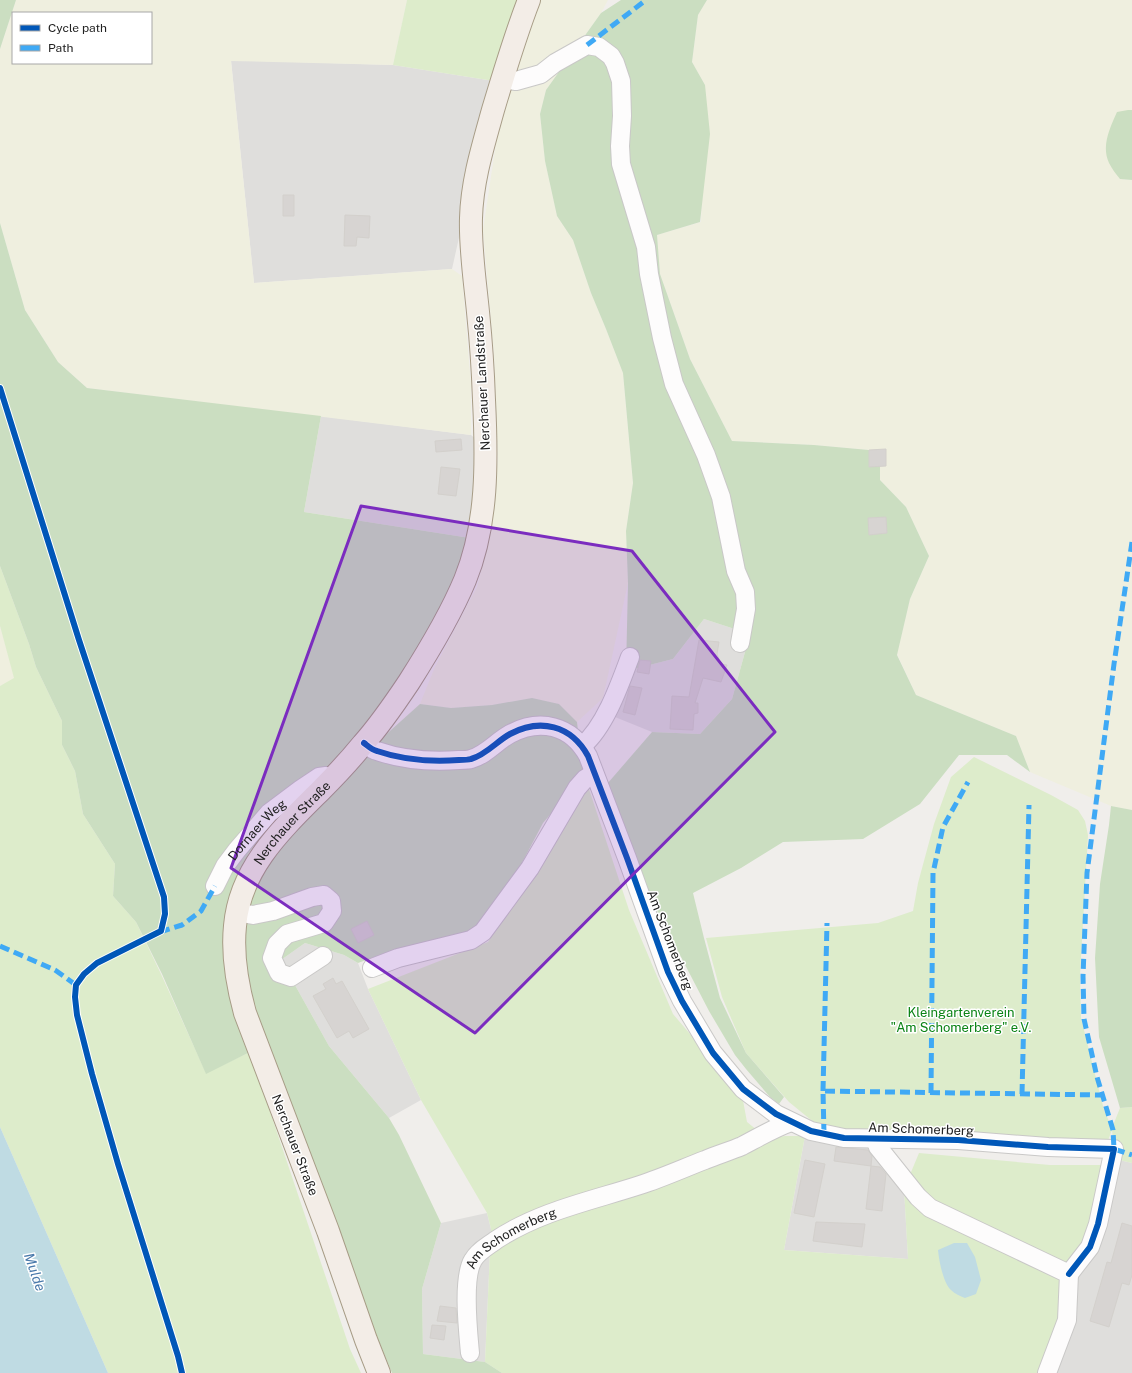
<svg xmlns="http://www.w3.org/2000/svg" width="1132" height="1373" font-family="'Public Sans',sans-serif">
<style>
.residential{fill:#dfdedc}
.farmland{fill:#efefdf;fill-rule:evenodd}
.grass{fill:#ddeccb}
.forest{fill:#cbdec1}
.water{fill:#bfdbe3}
.building{fill:#d7d4d2;stroke:#d3d0cc}
.lines{fill:none;stroke-linecap:round;stroke-linejoin:round}
.minor-casing{stroke:#c9c8c7;stroke-width:20}
.major-casing{stroke:#a79c86;stroke-width:24}
.minor{stroke:#fdfcfc;stroke-width:18}
.major{stroke:#f3ede7;stroke-width:22}
.quiet{stroke:#3fa9f5;stroke-width:5;stroke-dasharray:10 5;stroke-linecap:butt}
.cycleway-casing{stroke:#fff;stroke-width:8}
.cycleway{stroke:#0057b8;stroke-width:6}
.marked{fill:#7b2cbf;fill-opacity:0.2;stroke:#7b2cbf;stroke-width:3;stroke-linejoin:round}
.labels{text-anchor:middle;dominant-baseline:central;stroke-width:3;stroke-linejoin:round;paint-order:stroke}
.street-label{font-size:13px;fill:#222;stroke:#fff}
.park-label{font-size:13px;fill:#0c8416;stroke:#fff}
.water-label{font-size:14px;font-style:italic;fill:#4a7aab;stroke:#fff}
</style>
<rect width="100%" height="100%" fill="#f0eeeb"/>
<path class="residential" d="M231,60L393,65L494,81L452,269L254,283Z
M321,416L471,435L478,441L470,538L304,512Z
M704,619L750,634L732,699L700,734L652,732L610,715L626,671L673,659Z
M305,943L344,955L358,963L368,989L421,1100L389,1118L329,1046L281,960Z
M805,1136L874,1145L904,1189L908,1259L784,1250Z
M1115,1159L1132,1163V1373H1040Z
M487,1213L491,1229L485,1362L423,1354L422,1289L441,1223Z"/>
<path class="farmland" d="M16,0H407L393,65L231,61L254,283L452,269L462,276L471,385V435L87,388L58,362L25,310L0,223V49ZM13,13H151V63H13Z
M541,0H608L601,13L546,90L540,114L545,161L557,216L573,240L591,293L606,329L623,373L633,483L626,531L628,583L603,698L577,722L559,704L532,698L492,705L451,708L420,704L435,667L477,587L490,536L498,459L494,354L483,230L499,123L525,41Z
M707,0H1132V110H1128L1120,179L1132,180V810L1111,806L1030,772L1016,736L916,695L897,654L910,599L929,556L906,507L880,480V451L814,445L732,441L690,359L660,274L657,235L701,222L705,85L692,62L698,15Z
M0,626L15,679L0,686Z"/>
<path class="grass" d="M407,0H521L494,81L393,65Z
M0,566L29,644L36,667L62,721V745L75,771L83,814L115,864L113,896L136,922L161,974L206,1073L250,1052L350,1349L361,1373H108L0,1127V686L14,678L0,626Z
M974,757L1051,795L1078,810L1085,821L1088,835L1080,975L1081,1018L1104,1110L1112,1128L1120,1108L1132,1107V1163L1115,1159L1112,1130L1107,1143L824,1128L811,1120L789,1102L746,1053L722,997L706,938L878,923L913,911L918,883L934,824L951,777Z
M588,786L629,910L673,1014L742,1095L747,1122L768,1139L785,1136H805L784,1250L908,1259L904,1189L919,1153L1050,1165H1106L1095,1214L1040,1373H502L485,1362L491,1229L487,1213L421,1100L368,989L488,942Z"/>
<path class="forest" d="M0,0H16L0,49Z
M621,0H707L698,15L692,62L705,85L710,134L700,222L657,235L660,274L690,359L732,441L814,445L880,451V480L906,507L929,556L910,599L897,655L916,695L1016,736L1030,772L1007,755H959L920,804L863,839L783,842L741,868L693,893L704,938L720,998L746,1053L784,1097L779,1104L770,1097L746,1069L735,1055L709,1011L651,899L601,791L652,732L700,734L732,699L750,634L704,619L673,659L626,671L628,583L626,531L633,483L623,373L606,329L591,293L573,240L557,216L545,161L540,114L546,90L601,13Z
M1128,110H1132V180L1120,179C1116,174 1112,169 1109,163C1101,146 1110,128 1117,112Z
M0,223L25,310L58,362L87,388L321,416L304,512L470,538L459,575L398,686L345,755L267,828L249,853L237,879L228,901L225,923L250,1052L206,1074L162,974L136,922L113,896L115,864L83,814L75,771L62,745V721L36,667L29,644L0,566Z
M532,698L559,704L577,722L583,776L543,823L515,876L473,931L393,950L358,963L344,955L305,943L281,960L329,1046L389,1118L399,1135L441,1223L422,1289L423,1354L485,1362L502,1373H392L370,1320L244,986L239,953L248,889L312,801L420,704L451,708L492,705Z
M1111,806L1132,810V1107L1120,1108L1099,1037L1095,958L1100,884L1109,825Z"/>
<path class="water" d="M0,1127L108,1373H0Z
M954,1243H967L975,1257L981,1280L976,1294L965,1298C960,1296 955,1294 951,1290C943,1283 939,1260 938,1250Z"/>
<path class="building" d="M283,195H294V216H283Z
M345,215L370,216L369,238L357,237L356,246H344Z
M461,439L462,450L436,452L435,441Z
M886,449V466L869,467V450Z
M441,467L460,469L456,496L438,494Z
M886,517L887,533L869,535L868,518Z
M699,640L719,642L717,654L721,664L727,665L721,682L703,678L695,703H698V713L694,714L693,730L670,729L672,696L689,697Z
M640,660L651,661L649,674L637,672Z
M630,686L642,688L635,715L623,712Z
M367,921L374,935L358,943L351,929Z
M333,978L336,984L342,981L369,1029L353,1038L349,1031L337,1038L313,996L326,989L323,984Z
M836,1147L868,1150L872,1156L871,1166L834,1161Z
M805,1160L825,1164L814,1217L794,1213Z
M871,1166L880,1167L886,1174L882,1211L866,1209Z
M816,1222L865,1224L862,1247L813,1241Z
M1122,1223L1132,1226V1275L1129,1285L1122,1283L1109,1327L1090,1321L1107,1262L1111,1263Z
M440,1306L456,1308L457,1323L437,1321Z
M432,1325L446,1326L444,1340L430,1338Z"/>
<g class="lines">
<defs>
<g id="minor">
<path d="M502,79L516,81L541,74L555,63L587,45L599,47L611,56L615,63L621,81L622,116L620,146L621,164L646,247L649,274L662,338L674,384L706,455L721,497L736,571L745,592L746,609L740,643"/>
<path d="M364,743C368,746 372,750 377,751C403,760 432,762 459,760C463,760 468,760 471,759C486,755 497,741 510,734C540,718 571,725 588,756L627,858L668,972L682,1001L713,1053L743,1089L776,1114L811,1131L844,1138L958,1140L1048,1147L1114,1149L1098,1224L1090,1247L1069,1274"/>
<path d="M582,746C605,727 620,684 630,657"/>
<path id="s1" d="M215,886L225,866L237,850L269,813L301,789L319,777L326,776L332,779"/>
<path d="M236,912L253,915L273,911L312,897L324,895L331,901L332,911L324,923L287,934L277,944L272,958L279,973L291,977L323,956"/>
<path d="M372,968L398,958L471,940L483,932L530,868L577,788L585,779L593,774"/>
<path d="M875,1139L878,1147L918,1197L930,1208L1069,1274L1067,1320L1047,1373"/>
<path id="s2" d="M470,1353C468,1331 462,1278 473,1260C478,1251 488,1246 496,1240C540,1211 591,1201 640,1185C662,1178 684,1168 705,1160C717,1155 730,1151 742,1146C759,1137 774,1128 791,1122"/>
</g>
<g id="major">
<path id="s3" d="M379,1373L366,1340L328,1231L245,1013C237,984 232,955 235,926C240,867 283,828 322,789C336,775 350,760 363,744C380,725 395,703 409,682C430,649 450,616 465,580C488,524 487,460 484,400C483,371 481,341 478,312C475,281 470,249 471,218C472,181 483,146 493,110C504,73 515,36 529,0"/>
</g>
</defs>
<use href="#minor" class="minor-casing"/>
<use href="#major" class="major-casing"/>
<use href="#minor" class="minor"/>
<use href="#major" class="major"/>
<path class="quiet" d="M587,45L646,0
M1132,542L1114,664L1087,873L1083,976L1084,1019L1097,1077L1113,1130L1114,1149L1132,1155
M160,932L182,925L201,911L215,886
M0,946L55,970L76,985
M823,1091L827,923
M931,1093L933,873L943,827L968,782
M1022,1094L1029,805
M824,1134L823,1091L1102,1095"/>
<defs>
<path id="cycleway" d="M0,388L79,640L164,897L165,914L161,931L97,963L84,974L76,985L75,997L77,1015L92,1074L118,1164L178,1356L182,1373
M364,743C368,746 372,750 377,751C403,760 432,762 459,760C463,760 468,760 471,759C486,755 497,741 510,734C540,718 571,725 588,756L627,858L668,972L682,1001L713,1053L743,1089L776,1114L811,1131L844,1138L958,1140L1048,1147L1114,1149L1098,1224L1090,1247L1069,1274"/>
</defs>
<use href="#cycleway" class="cycleway-casing"/>
<use href="#cycleway" class="cycleway"/>
</g>
<path class="marked" d="M361,506L632,551L775,732L475,1033L231,868Z"/>
<g class="labels">
<g class="street-label">
<text transform="translate(482 383) rotate(-93)">Nerchauer Landstraße</text>
<text stroke="none"><textPath href="#s3" startOffset="593">Nerchauer Straße</textPath></text>
<text stroke="none"><textPath href="#s1" startOffset="71">Dornaer Weg</textPath></text>
<text transform="translate(670 940) rotate(69)">Am Schomerberg</text>
<text transform="translate(921 1129) rotate(2)">Am Schomerberg</text>
<text transform="translate(295 1145) rotate(69)">Nerchauer Straße</text>
<text stroke="none"><textPath href="#s2" startOffset="138">Am Schomerberg</textPath></text>
</g>
<g class="park-label">
<text x="961" y="1012">Kleingartenverein<tspan x="961" dy="15">"Am Schomerberg" e.V.</tspan></text>
</g>
<g class="water-label">
<text transform="translate(35 1272) rotate(71)">Mulde</text>
</g>
</g>
<rect x="12" y="12" width="140" height="52" fill="#ffffff" stroke="#a7a7a7"/>
<rect x="20" y="25" width="20" height="6" fill="#0057b8" stroke="#a7a7a7"/>
<text x="48" y="32" font-size="12" fill="#222222">Cycle path</text>
<rect x="20" y="45" width="20" height="6" fill="#3fa9f5" stroke="#a7a7a7"/>
<text x="48" y="52" font-size="12" fill="#222222">Path</text>
</svg>
